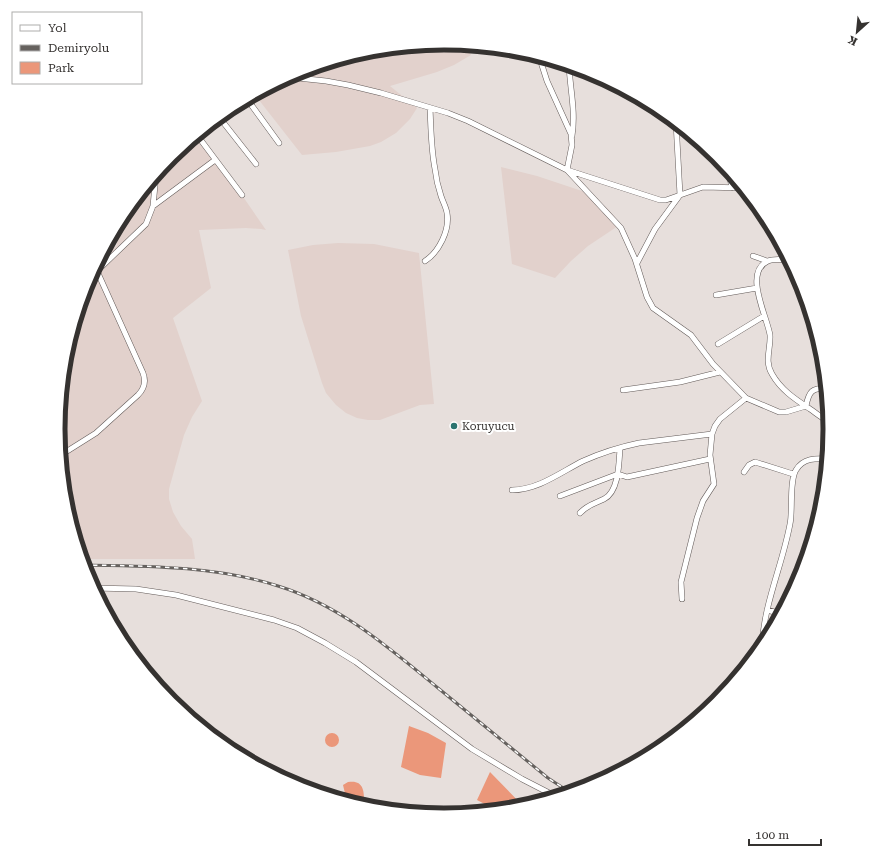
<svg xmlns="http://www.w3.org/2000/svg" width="889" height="859" font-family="'Roboto Serif',serif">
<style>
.built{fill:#e2d1cc}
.green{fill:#eb977a}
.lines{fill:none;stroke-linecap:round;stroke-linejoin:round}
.minor-casing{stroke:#625a58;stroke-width:6}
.minor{stroke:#fff;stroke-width:5}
.rail-casing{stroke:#65615e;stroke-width:3}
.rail{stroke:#fff;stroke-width:1.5;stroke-dasharray:4.5;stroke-linecap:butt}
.poi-dot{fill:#2b7470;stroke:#fff;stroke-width:1.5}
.labels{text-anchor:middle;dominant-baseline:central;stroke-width:4;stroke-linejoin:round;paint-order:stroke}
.poi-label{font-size:11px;fill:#353230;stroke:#fff;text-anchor:start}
.rim{fill:none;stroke:#353230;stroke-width:5}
</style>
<rect width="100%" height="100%" fill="#e7dfdc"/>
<path class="built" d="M445,43L467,45L471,55L454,65L437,72L390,86L417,108L410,119L396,133L381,142L370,146L336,152L302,155L255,95L297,72L369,50Z
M199,133L266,230L261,229L246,228L199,230L211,288L173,318L202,401L192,417L184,435L169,489V499L173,512L181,526L192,539L195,559H82L65,505L58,429L65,354L88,281L96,265L117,245L114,232L123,215L171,156Z
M501,167L537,176L585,192L607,208L621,224L588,246L571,261L555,278L512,264Z
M338,243L374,244L419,253L434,404L420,405L380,420H368L357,418L346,413L336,405L326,393L322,383L301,316L288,250L313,245Z"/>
<path class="green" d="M409,726L428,733L446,743L441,778L420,775L401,767Z
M325 740a7 7 0 1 1 14 0a7 7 0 1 1-14 0Z
M490,772L524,807H525L498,811L477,800Z
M348,782C366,779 364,795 364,807L347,802L343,785Z"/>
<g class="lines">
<defs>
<path id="minor" d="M539,56L547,81L571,134L572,145L567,170L621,228L635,259L647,297L653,308L691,335L713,364L746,398L779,412H786L806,406C809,391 812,388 827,388
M569,65C570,89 576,112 572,136
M288,77L326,81L348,85L381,93L448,113L468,121L567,170L660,200H666L703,187L744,188
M247,99L279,143
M219,117L256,164
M197,135L242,195
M166,162L199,138
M728,169L732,188
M159,171L164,165
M153,206L215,160
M753,256L767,261
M790,260C784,260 774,258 768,261C743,272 767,316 770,335C771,348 764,361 772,374C781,390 795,399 810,409C816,413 823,419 830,422
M425,261C439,252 450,230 447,213C446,207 443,202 441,196C438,187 436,178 435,169C431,149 431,128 430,108
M637,263L655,229L680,195L676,122
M716,295L757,288
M718,344L764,316
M623,390L680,382L720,372
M61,455L96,433L138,395C144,389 146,381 143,373L97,271L146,224L153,206L156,175
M744,472L749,465L755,462L793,474
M512,490C538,490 561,472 583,461C601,453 620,447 639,443L712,434
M560,496L618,474L627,477L710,459
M580,513C587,505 594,504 604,499C619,492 619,462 620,448
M93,588L136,589L176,595L274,620L297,628L325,643L356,662L472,749L522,779L557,797
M682,599L681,582L697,518L703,501L714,484L710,455L712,434L715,426L720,419L746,398
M767,610L782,614
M762,649C763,605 782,567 790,524C793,511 789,481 796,470C803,458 816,458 828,459"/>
</defs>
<use href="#minor" class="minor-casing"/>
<use href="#minor" class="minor"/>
<defs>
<path id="rail" d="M84,565C149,566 216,566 278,586C340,605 389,648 438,688C475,718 511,748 548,778L571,793"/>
</defs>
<use href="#rail" class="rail-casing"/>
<use href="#rail" class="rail"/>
</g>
<circle class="poi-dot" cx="454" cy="426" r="4"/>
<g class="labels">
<g class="poi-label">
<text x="462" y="426">Koruyucu</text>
</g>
</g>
<path d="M0 0H889V859H0ZM65 429a379 379 0 1 1 758 0a379 379 0 1 1-758 0Z" fill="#fff" fill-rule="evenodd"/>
<path class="rim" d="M65 429a379 379 0 1 1 758 0a379 379 0 1 1-758 0Z"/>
<rect x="12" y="12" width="130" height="72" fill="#ffffff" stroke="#aeadac"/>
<rect x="20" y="25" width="20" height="6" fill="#ffffff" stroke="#aeadac"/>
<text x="48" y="32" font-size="12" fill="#353230">Yol</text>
<rect x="20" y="45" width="20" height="6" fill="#65615e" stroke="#aeadac"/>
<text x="48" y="52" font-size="12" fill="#353230">Demiryolu</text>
<rect x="20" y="62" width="20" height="12" fill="#eb977a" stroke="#aeadac"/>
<text x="48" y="72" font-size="12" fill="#353230">Park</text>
<g transform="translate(857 32) rotate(207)" stroke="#ffffff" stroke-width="3" paint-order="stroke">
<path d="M0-3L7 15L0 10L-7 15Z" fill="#353230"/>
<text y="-6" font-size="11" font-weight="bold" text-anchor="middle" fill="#353230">K</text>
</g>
<path d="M749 839v6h72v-6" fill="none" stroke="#353230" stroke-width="2"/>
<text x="755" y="839" font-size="12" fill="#353230" stroke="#ffffff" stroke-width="3" paint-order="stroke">100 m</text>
</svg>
